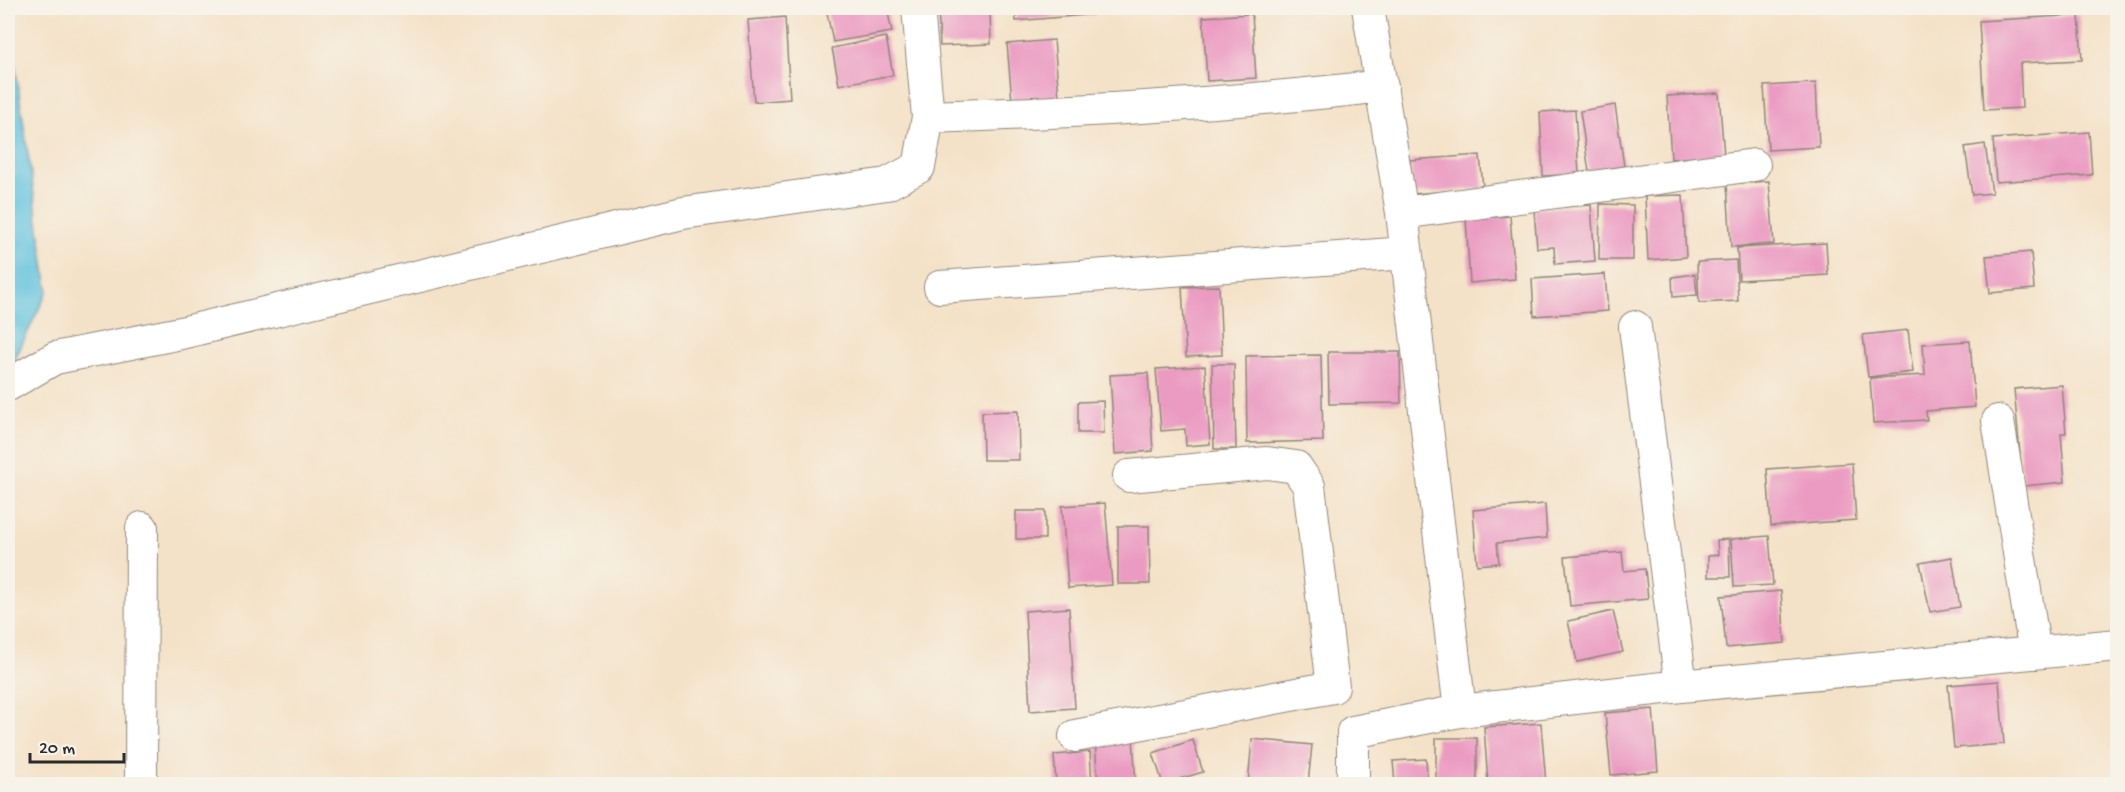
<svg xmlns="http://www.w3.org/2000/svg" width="2125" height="792" font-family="'Gochi Hand',sans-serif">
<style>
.water{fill:#61c2df;stroke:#467685;stroke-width:1.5}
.building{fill:#eb9bc2}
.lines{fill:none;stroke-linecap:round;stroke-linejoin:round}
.minor-casing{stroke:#90867a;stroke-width:34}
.minor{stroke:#fff;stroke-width:32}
</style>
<rect width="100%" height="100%" fill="#f7f3e8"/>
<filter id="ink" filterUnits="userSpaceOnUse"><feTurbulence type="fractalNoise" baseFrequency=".0167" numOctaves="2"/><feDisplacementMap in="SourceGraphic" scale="12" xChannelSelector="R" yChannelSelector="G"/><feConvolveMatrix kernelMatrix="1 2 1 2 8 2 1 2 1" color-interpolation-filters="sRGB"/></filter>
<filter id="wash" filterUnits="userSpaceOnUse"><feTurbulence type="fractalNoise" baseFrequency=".008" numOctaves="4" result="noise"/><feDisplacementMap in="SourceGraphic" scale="24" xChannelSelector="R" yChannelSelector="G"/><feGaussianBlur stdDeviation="1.35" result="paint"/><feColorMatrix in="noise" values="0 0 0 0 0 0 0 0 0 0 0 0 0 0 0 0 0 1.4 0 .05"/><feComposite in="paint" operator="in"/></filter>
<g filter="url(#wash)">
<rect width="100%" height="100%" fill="#f4e2c8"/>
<path class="water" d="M8,17L48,290L13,363H8Z"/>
<g id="blocks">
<path class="building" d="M826,8H887L892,32L833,42Z
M938,8H990L991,44L940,46Z
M1015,8H1096L1097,14L1016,21Z
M1252,14L1256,78L1207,81L1203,17Z
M2079,15L2082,60L2020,63L2022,108L1984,110L1979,21Z
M785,17L790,99L754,102L748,20Z
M886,37L893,75L839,85L832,48Z
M1054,40L1059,97L1012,101L1007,44Z
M1816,83L1819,147L1768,150L1764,86Z
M1719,93L1724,155L1671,159L1667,96Z
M1615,105L1624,166L1589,172L1580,111Z
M1575,110L1579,174L1543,176L1540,112Z
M2089,132L2092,175L1996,182L1993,139Z
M1985,144L1992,193L1972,195L1965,147Z
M1480,155L1483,188L1413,194L1410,160Z
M1769,181L1774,244L1731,247L1727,184Z
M1683,195L1686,257L1648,260L1645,196Z
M1600,204L1633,205V260H1599Z
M1591,205L1595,261L1555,264L1554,247L1537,248L1534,209Z
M1510,216L1515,279L1470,283L1466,219Z
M1826,243L1828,275L1739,280L1737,248Z
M2031,252L2034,289L1990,293L1986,256Z
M1736,260L1738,301L1699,303L1697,262Z
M1605,274L1608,311L1534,316L1532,279Z
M1695,274L1697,295L1673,297L1672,277Z
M1219,286L1222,355L1186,357L1182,287Z
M1908,330L1913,372L1868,377L1863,335Z
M1970,341L1975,407L1926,411L1927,420L1873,423L1870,378L1925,375L1923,344Z
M1328,352H1400L1401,403L1329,404Z
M1321,355L1323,441L1247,443L1246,356Z
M1212,364H1234L1236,449H1214Z
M1205,366L1210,444L1186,446L1185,429L1161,431L1156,369Z
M1148,373L1153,451L1115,454L1110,375Z
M2062,385L2066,433H2061L2065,482L2023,486L2014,389Z
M1103,401L1104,433H1078V402Z
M1018,411L1019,460H983L982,412Z
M1852,463L1856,520L1771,526L1767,469Z
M1105,503L1112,585L1068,588L1062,506Z
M1545,504L1547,538L1497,543L1499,563L1477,565L1473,510Z
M1016,511H1045V539H1016Z
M1118,526H1149L1150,584H1118Z
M1769,536L1773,585L1734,587L1731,539Z
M1729,539L1730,577H1708V556L1718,555L1717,540Z
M1622,552L1624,571L1645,569L1648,599L1570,606L1565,557Z
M1952,557L1960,607L1930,612L1920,563Z
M1781,591L1785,643L1726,648L1721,596Z
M1069,608L1075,708L1030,711L1025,611Z
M1613,611L1623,652L1577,662L1568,621Z
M1999,681L2004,744L1954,748L1948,685Z
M1653,709L1658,771L1611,775L1605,713Z
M1541,723L1546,784H1488L1484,727Z
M1133,737L1136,784H1098L1095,740Z
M1436,738H1477V784H1436Z
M1252,739L1312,745L1308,784H1248Z
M1193,740L1203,772L1163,784L1153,753Z
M1090,752L1092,784H1056L1054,755Z
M1426,759L1428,784H1395L1393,761Z"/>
</g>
</g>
<g filter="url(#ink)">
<use href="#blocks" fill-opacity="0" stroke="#90867a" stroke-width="1.5"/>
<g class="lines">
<defs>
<path id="minor" d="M1368,8L1402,213L1460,711
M928,117C1080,112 1231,104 1382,86
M1402,213L1754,165
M940,287L1406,253
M1635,327L1681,686
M8,385L55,358L181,333L683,213L887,184L919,167L928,117L918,8
M1998,421L2035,653
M1075,736L1333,687L1309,486L1296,467L1267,463L1129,476
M141,784L142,528
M1353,784V732L1460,711L1681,686L2118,645"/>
</defs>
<use href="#minor" class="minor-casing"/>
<use href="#minor" class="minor"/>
</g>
</g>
<rect width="2125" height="792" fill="none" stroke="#f7f3e8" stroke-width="30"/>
<path d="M30 753v9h94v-9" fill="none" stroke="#2b2b2b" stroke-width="3"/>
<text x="39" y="753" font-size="18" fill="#2b2b2b" stroke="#f7f3e8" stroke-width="4.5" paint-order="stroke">20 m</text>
</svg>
